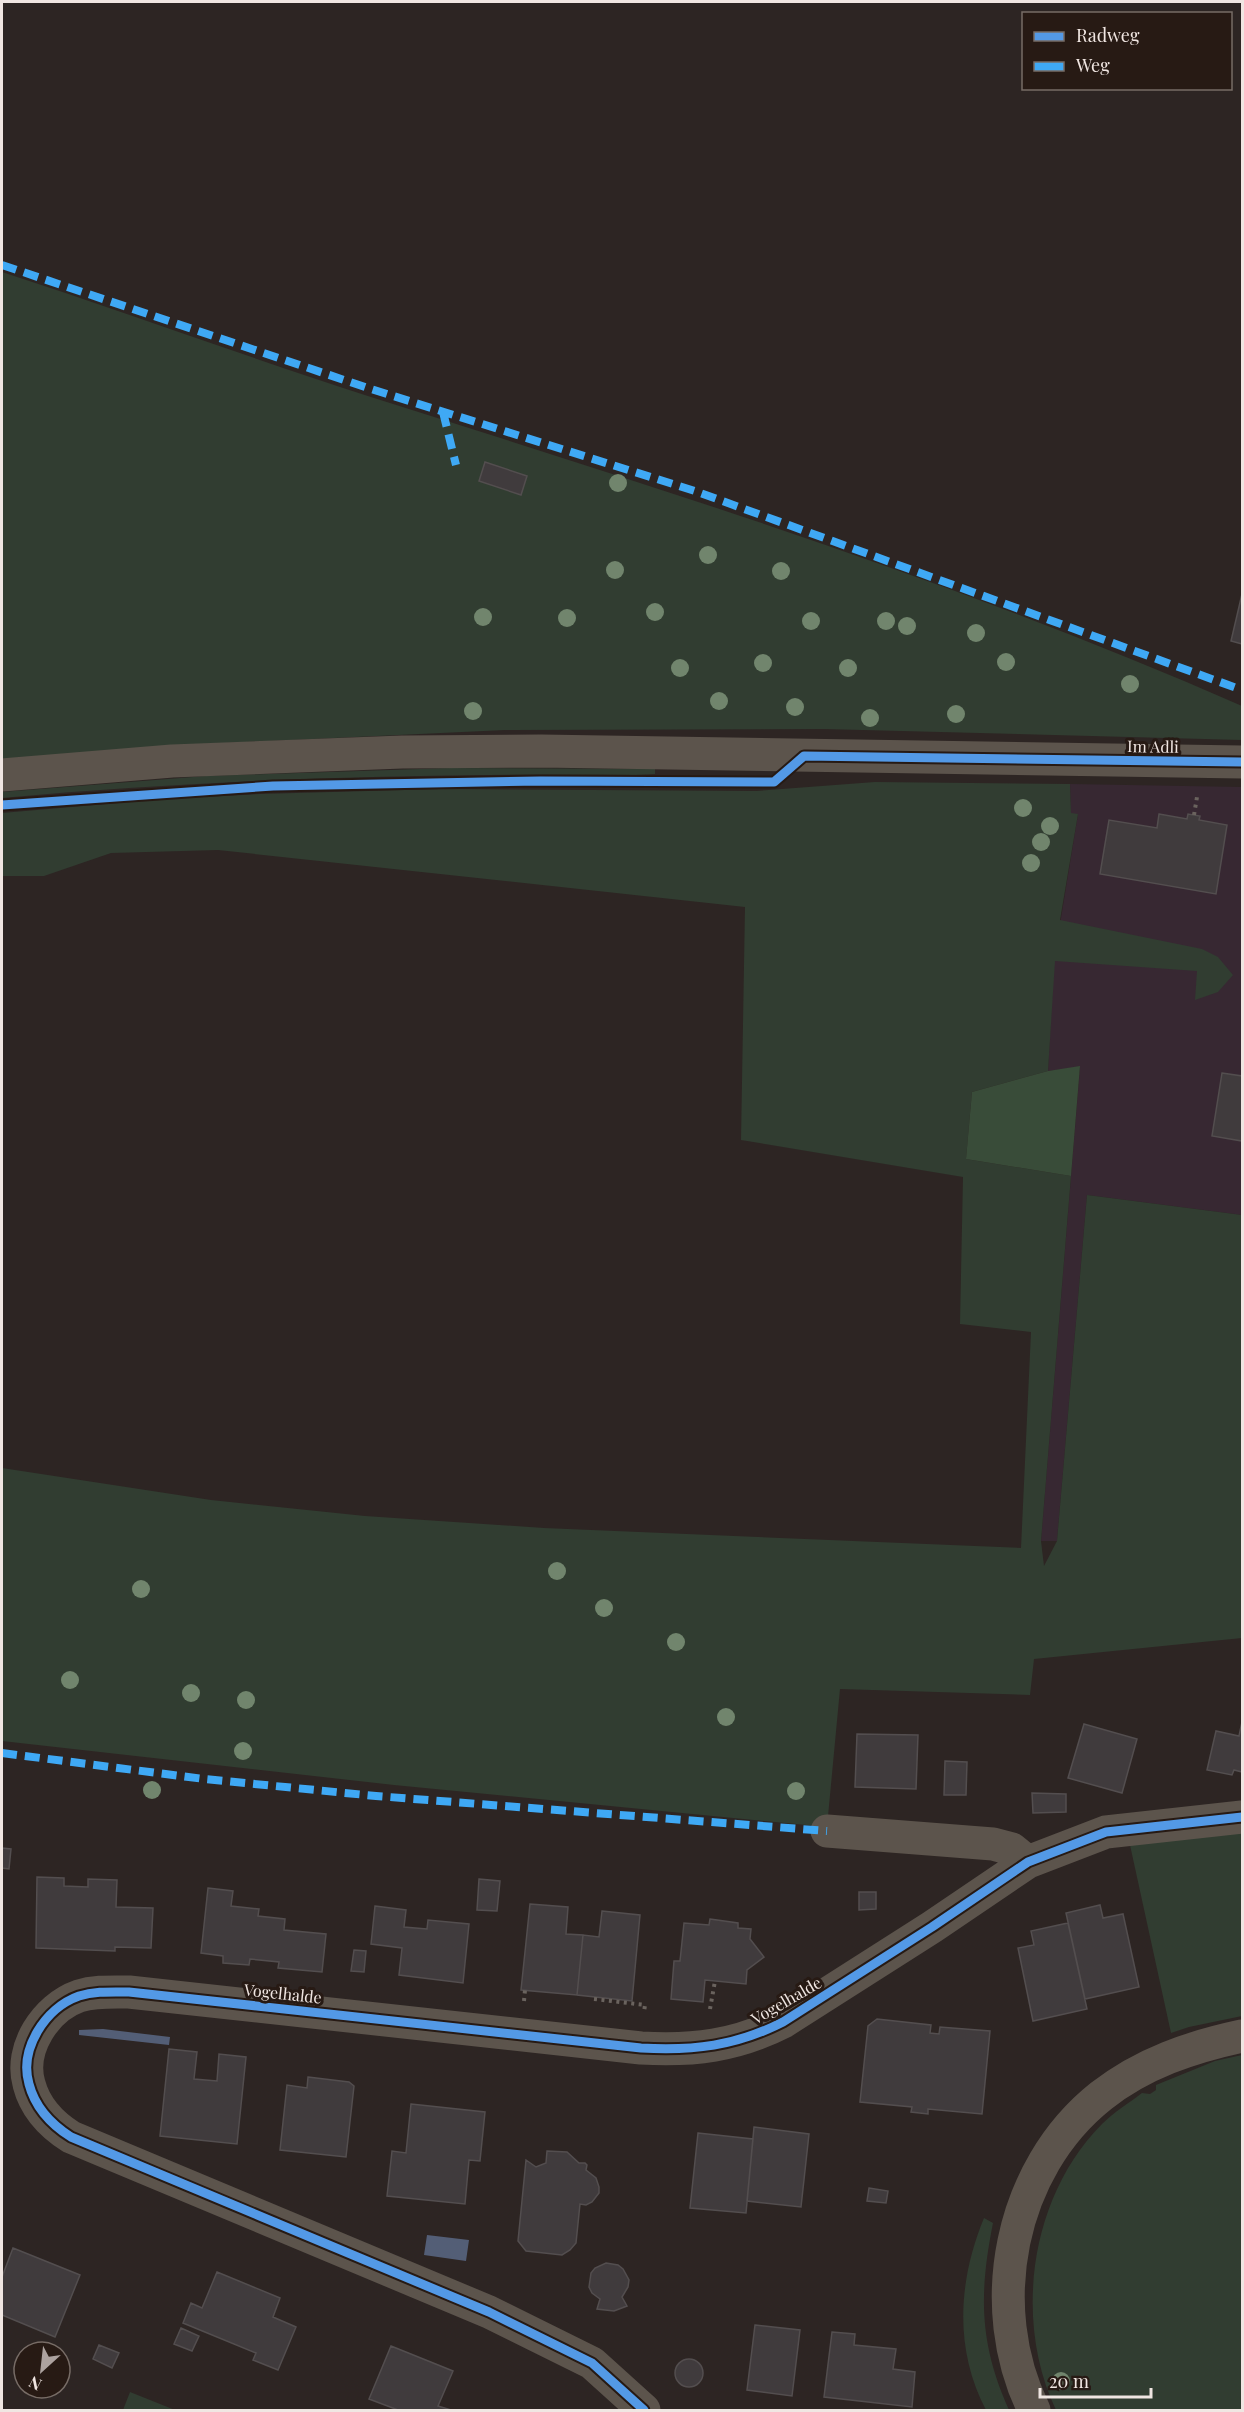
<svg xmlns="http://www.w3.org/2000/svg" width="1244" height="2412" font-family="'Playfair Display',serif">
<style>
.industrial{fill:#372832}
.green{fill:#313d31}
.forest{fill:#394c39}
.water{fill:#535e76}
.building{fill:#403b3d;stroke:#534e4f;stroke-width:1.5}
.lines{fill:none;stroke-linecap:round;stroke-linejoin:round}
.path{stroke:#6a635e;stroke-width:4;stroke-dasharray:3 4.5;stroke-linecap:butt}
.minor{stroke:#5c544c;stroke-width:33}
.quiet{stroke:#3fa9f5;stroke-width:8;stroke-dasharray:15 8;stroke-linecap:butt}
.cycleway-casing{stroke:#271a14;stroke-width:13}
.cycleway{stroke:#5399e6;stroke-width:9}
.tree{fill:#71856d}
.labels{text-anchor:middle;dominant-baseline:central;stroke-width:6;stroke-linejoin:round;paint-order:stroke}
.street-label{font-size:16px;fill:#f0e6e2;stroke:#271a14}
</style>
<rect width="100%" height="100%" fill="#2d2523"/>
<path class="industrial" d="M1070,784L1242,787V1215L1087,1195L1057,1541H1041L1080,1067L1048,1071L1054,961L1078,814H1071Z"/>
<path class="green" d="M2,272C125,312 247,357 371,397C665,490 960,582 1242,706V740L824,729L505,730L205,744L2,759Z
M450,768L655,769V774L636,775C424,773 213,779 2,798V792L206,776Z
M875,782L1070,784L1071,813L1078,814L1060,920L1202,949L1218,957L1233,975L1218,992L1195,1000L1197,971L1055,961L1048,1071L972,1092L966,1159L1071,1176L1041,1541L1044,1566L1057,1541L1087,1195L1242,1215V1638L1034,1659L1030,1695L840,1689L827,1827L394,1785L2,1741V1468L211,1500L365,1516L544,1528L1021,1548L1031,1332L960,1324L963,1177L741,1140L745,907L218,850L111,853L44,876H2V813L164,799L260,794L439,789L756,791Z
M1242,1833V2016L1189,2027L1171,2033L1130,1845Z
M1242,2055V2410H1056C1013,2320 1030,2196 1102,2124C1114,2112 1129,2103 1142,2093L1150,2094L1156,2090V2085L1215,2061Z
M984,2218L993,2223C979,2294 979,2343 1009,2410H986C954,2349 958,2281 984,2218Z
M130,2392L175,2410H123Z"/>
<path class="forest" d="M1080,1066L1071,1176L966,1159L972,1092L1048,1071Z"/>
<path class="water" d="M103,2029L170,2037L169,2045L79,2035V2030Z
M427,2235L469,2240L466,2261L424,2255Z"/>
<path class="building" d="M485,462L527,476L521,495L479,481Z
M1242,594V644L1231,641Z
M1159,814L1187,819L1188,814L1200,816L1199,820L1227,825L1216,894L1100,874L1109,820L1157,828Z
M1222,1073L1242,1076V1141L1212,1136Z
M1242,1722V1772L1234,1770L1232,1775L1207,1770L1216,1731L1239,1736Z
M1084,1724L1137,1739L1122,1793L1068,1778Z
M857,1734L918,1735L916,1789L855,1787Z
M945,1761L967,1762L966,1795H944Z
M1032,1793L1066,1794V1812L1033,1813Z
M2,1848L11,1849L9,1869L2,1868Z
M37,1877L64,1878V1886L88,1887V1879L117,1880L116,1907L153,1908L151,1948L115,1947V1951L36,1948Z
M479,1879L500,1881L497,1911L477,1910Z
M208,1888L233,1891L231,1906L259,1909L258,1916L285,1919L284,1930L326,1934L322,1972L278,1968L279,1962L250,1959L249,1965L223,1963V1956L201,1953Z
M859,1892H876V1909L859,1910Z
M530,1904L568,1907L566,1934L583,1935L577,1995L521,1990Z
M1100,1905L1103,1918L1123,1914L1139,1987L1085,1999L1066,1913Z
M375,1906L406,1910L404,1927L427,1929L428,1920L469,1924L463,1983L399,1975L402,1948L371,1944Z
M602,1911L640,1915L632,2001L577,1995L583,1935L599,1937Z
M710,1919L738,1923V1928L751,1929L750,1939L764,1957L747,1970L746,1984L705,1980L703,2002L671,1999L674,1961H680L684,1923L709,1925Z
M1068,1923L1087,2009L1033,2021L1018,1948L1034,1945L1031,1931Z
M354,1950L366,1951L364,1972L351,1971Z
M877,2019L931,2025L930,2033L939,2034L940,2027L990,2031L982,2114L928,2109V2114L911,2112L912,2107L860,2102L868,2026Z
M169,2049L197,2052L194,2079L217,2081L219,2054L246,2057L237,2144L160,2136Z
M308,2077L349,2082L354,2086L346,2157L280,2150L287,2085L307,2088Z
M411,2104L485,2112L480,2161L469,2160L465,2204L387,2196L392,2151L406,2153Z
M754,2127L809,2134L801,2207L747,2201Z
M698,2133L753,2139L746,2213L690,2208Z
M547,2151L567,2152L579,2163H585L587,2165L586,2170L596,2178L599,2187V2193L592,2202L586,2205L580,2204L576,2243L570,2250L562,2255L526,2251L518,2241L526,2160L536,2167L546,2163Z
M869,2188L888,2191L886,2203L867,2201Z
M13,2248L80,2275L55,2337L2,2315V2277Z
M606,2263L618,2265L623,2269L629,2280L628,2287L622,2297L627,2306L614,2311L597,2309L600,2299L592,2293L589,2287L591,2273L595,2268Z
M217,2272L280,2298L273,2317L296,2327L278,2370L253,2360L256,2353L183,2323L191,2303L202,2308Z
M755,2325L800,2330L792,2396L747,2390Z
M181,2328L199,2336L192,2351L174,2344Z
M832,2332L855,2334L854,2345L896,2349L893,2369L915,2372L912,2407L824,2397Z
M99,2345L119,2353L112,2368L93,2359Z
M391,2346L453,2371L438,2406L451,2410H398L369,2399Z
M675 2373a14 14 0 1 1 28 0a14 14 0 1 1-28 0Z"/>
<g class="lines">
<path class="path" d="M1194,815L1197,797
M594,1999L645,2005L644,2012
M524,2001L525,1990
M710,2009L715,1981"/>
<path class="minor" d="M2,775L172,761L402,752L541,751L1242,762
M827,1831L993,1844L1012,1849L1028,1862
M644,2410L592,2363L489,2312L71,2137C52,2125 35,2107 29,2084C19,2049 45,2008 79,1996C95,1991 111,1992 129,1992L641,2048C693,2051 736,2046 783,2022L932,1927L1028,1862L1106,1832L1242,1817
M1034,2410C983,2307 1009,2169 1101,2096C1143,2063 1191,2047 1242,2036"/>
<path class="quiet" d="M2,265L371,389L695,491L1242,690
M443,412L456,465
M2,1753L204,1779L376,1796L827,1831"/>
<defs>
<path id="cycleway" d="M2,805L273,786L540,781L774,782L804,756L1242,762
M644,2410L592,2363L489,2312L71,2137C52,2125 35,2107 29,2084C19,2049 45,2008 79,1996C95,1991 111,1992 129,1992L641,2048C693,2051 736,2046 783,2022L932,1927L1028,1862L1106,1832L1242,1817"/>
</defs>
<use href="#cycleway" class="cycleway-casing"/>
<use href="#cycleway" class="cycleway"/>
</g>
<g class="tree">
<circle cx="618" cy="483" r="9"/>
<circle cx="708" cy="555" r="9"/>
<circle cx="615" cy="570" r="9"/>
<circle cx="781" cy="571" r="9"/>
<circle cx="655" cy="612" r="9"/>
<circle cx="483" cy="617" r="9"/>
<circle cx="567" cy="618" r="9"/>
<circle cx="811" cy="621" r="9"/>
<circle cx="886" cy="621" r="9"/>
<circle cx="907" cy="626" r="9"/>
<circle cx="976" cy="633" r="9"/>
<circle cx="1006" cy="662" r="9"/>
<circle cx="763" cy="663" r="9"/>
<circle cx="680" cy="668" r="9"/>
<circle cx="848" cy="668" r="9"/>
<circle cx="1130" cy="684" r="9"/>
<circle cx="719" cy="701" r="9"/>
<circle cx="795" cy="707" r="9"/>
<circle cx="473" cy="711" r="9"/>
<circle cx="956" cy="714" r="9"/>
<circle cx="870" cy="718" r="9"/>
<circle cx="1023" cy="808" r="9"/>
<circle cx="1050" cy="826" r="9"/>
<circle cx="1041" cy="842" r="9"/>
<circle cx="1031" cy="863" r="9"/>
<circle cx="557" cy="1571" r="9"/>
<circle cx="141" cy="1589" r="9"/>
<circle cx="604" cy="1608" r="9"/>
<circle cx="676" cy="1642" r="9"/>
<circle cx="70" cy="1680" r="9"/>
<circle cx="191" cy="1693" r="9"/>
<circle cx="246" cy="1700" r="9"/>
<circle cx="726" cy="1717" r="9"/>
<circle cx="243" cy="1751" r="9"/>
<circle cx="152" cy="1790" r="9"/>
<circle cx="796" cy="1791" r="9"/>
<circle cx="1061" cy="2381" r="9"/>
</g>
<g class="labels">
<g class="street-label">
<text transform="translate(1153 746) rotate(1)">Im Adli</text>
<text transform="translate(283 1993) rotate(6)">Vogelhalde</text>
<text transform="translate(786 2000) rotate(-30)">Vogelhalde</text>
</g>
</g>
<rect width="1244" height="2412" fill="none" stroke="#f0e6e2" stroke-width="6"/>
<rect x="1022" y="12" width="210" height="78" fill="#271a14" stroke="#776c66" stroke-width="1.5"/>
<rect x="1034" y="32" width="30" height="9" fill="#5399e6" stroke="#776c66" stroke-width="1.5"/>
<text x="1076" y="42" font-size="18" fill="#f0e6e2">Radweg</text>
<rect x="1034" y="62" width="30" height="9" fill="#3fa9f5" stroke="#776c66" stroke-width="1.5"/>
<text x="1076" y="72" font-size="18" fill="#f0e6e2">Weg</text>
<g transform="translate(42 2370) rotate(207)"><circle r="28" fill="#271a14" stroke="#776c66" stroke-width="1.5"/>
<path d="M0-4.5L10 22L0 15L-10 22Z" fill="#aca29f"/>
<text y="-9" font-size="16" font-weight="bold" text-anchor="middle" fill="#f0e6e2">N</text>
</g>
<path d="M1040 2388v9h111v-9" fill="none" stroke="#f0e6e2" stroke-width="3"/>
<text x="1049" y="2388" font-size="18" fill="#f0e6e2" stroke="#271a14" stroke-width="4.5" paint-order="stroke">20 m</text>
</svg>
